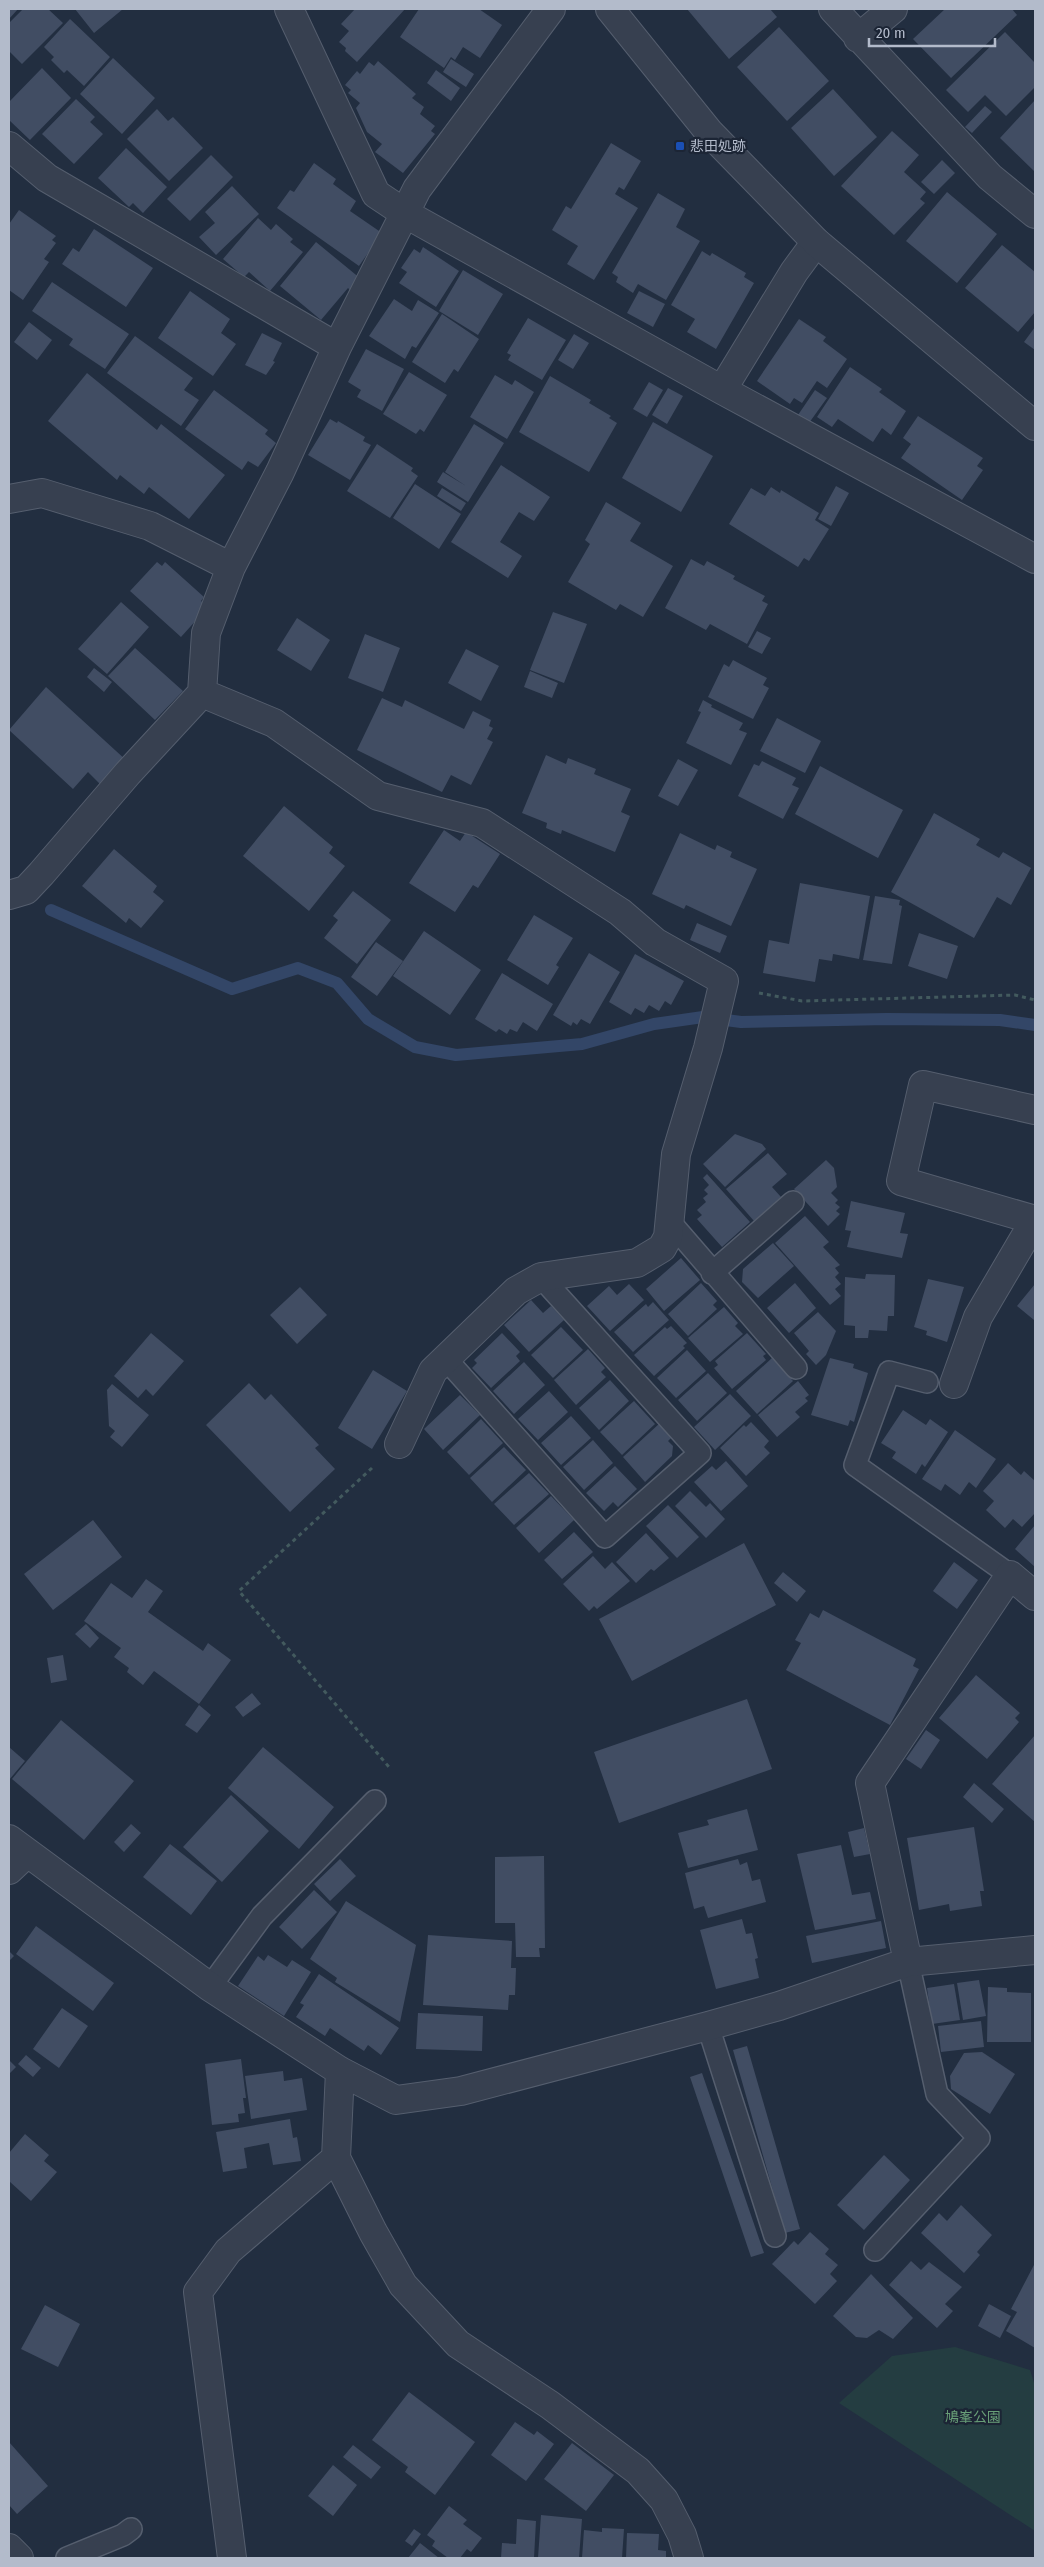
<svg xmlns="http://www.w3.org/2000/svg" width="1044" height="2567" font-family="'Fira Sans Condensed','Noto Sans JP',sans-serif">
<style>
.green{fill:#243d41}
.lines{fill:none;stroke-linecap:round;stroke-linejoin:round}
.stream{stroke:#334667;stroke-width:12}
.building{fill:#414d63}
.service-casing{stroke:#555e6e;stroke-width:24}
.minor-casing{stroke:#555e6e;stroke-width:30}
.tertiary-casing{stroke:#555e6e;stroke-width:30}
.path{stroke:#435a5e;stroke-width:3;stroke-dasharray:4 4;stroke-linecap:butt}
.service{stroke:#374050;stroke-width:21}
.minor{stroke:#374050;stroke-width:28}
.tertiary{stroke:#374050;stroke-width:28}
.transit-dot{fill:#1a4fb4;stroke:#1c2535;stroke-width:2}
.labels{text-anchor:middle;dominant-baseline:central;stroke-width:4.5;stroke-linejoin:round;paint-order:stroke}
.poi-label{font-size:14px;fill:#b3bbcb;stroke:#1c2535;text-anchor:start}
.park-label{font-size:14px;fill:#689e77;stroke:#1c2535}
</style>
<rect width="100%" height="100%" fill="#222e40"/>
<path class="green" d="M955,2347L1030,2370L1035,2386V2531L839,2403L892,2356Z"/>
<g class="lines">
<path class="stream" d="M51,910L232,989L298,968L337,983L368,1019L415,1047L456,1055L582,1044L654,1024L703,1017L741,1022L887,1019L1000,1020L1035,1025"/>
</g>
<path class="building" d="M9,9H18L9,19Z
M23,9H48L63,23L22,64L9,51V23Z
M75,9H123L94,33Z
M355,9H405L357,62L345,51L346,48L339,42L349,31L341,24Z
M419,9H479L502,25L480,58L463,47L455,60L451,57L444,68L400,37Z
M687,9H770L777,17L729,59Z
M945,9H1012L1017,15L951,78L913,39Z
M70,19L110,57L84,86L67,70L64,73L51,60L54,57L44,47Z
M779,27L829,81L787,121L737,67Z
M1005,32L1035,63V87L1006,116L985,95L968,112L946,90Z
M113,58L155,98L122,134L80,94Z
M451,59L474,74L466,87L443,72Z
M378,61L416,94L412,98L424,107L420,114L435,126L431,131L435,134L403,173L375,152L382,144L367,132L356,108L360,103L348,93L351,90L345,85L357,71L360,74L369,62L374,66Z
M42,68L71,98L30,140L9,120V102Z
M436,70L460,88L451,101L427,83Z
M833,89L877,137L834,176L791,128Z
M76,99L95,117L90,122L103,134L74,164L42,134Z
M1035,100V172L1000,138Z
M985,106L992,112L972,133L965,127Z
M157,109L168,121L173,117L203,148L169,181L127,139Z
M892,131L919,155L904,172L926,192L920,199L925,203L894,235L841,186Z
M611,143L641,161L624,190L619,187L615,194L638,208L594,280L567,264L578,246L552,230L566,206L571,209Z
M126,148L167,187L143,213L133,203L129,207L98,178Z
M211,155L233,177L190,221L167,199Z
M942,160L955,173L934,194L921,182Z
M314,163L336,179L333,184L356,201L350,211L382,233L359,266L277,208L290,190L294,192Z
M232,186L259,214L216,255L199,237L215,223L205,212Z
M947,192L997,234L957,283L906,241Z
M658,193L685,209L676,227L700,241L666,300L638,284L633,293L616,282L618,277L612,273Z
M19,210L56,236L52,240L56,243L44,259L49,262L23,300L9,290V224Z
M258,218L271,230L276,224L293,239L290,242L303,252L270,291L249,272L244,277L223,259Z
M94,229L153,268L126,307L62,264L73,248L79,252Z
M316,242L361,279L351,291L348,288L321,320L280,286Z
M1002,245L1035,272V312L1018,332L965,288Z
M423,247L459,271L436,307L399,283L407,272L401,268L414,249L420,253Z
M702,251L710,256L712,253L746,273L744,277L754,283L716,349L687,332L695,319L671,305Z
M463,270L503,294L478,335L439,311Z
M52,282L129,334L105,369L69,345L73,339L32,311Z
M190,291L230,319L221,333L236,344L213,376L158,338Z
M639,291L665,304L653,327L627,313Z
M394,299L412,311L418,300L439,313L416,348L412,346L405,359L369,336Z
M442,314L479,339L458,372L454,369L445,383L412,362Z
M528,318L566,340L542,380L508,360L511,355L507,353Z
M799,319L826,337L823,341L847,359L827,388L817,381L802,403L794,398L790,404L757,381Z
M29,322L52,340L37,360L14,342Z
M1035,327V350L1024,342Z
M262,333L282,343L273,361L275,362L266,375L245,365Z
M574,334L589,343L573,369L558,360Z
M135,336L193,378L184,390L199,400L181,426L107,373Z
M366,349L404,369L382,411L357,397L361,390L348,382Z
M850,367L882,389L879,392L906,411L891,435L882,428L873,442L838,419L832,427L817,417Z
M409,372L447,395L424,432L420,429L416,434L383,414Z
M87,373L157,430L161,424L225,475L189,519L149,487L144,494L120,475L117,480L48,421Z
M495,375L512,385L515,380L534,392L507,439L470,417Z
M550,376L591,400L589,403L611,416L609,418L617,423L589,472L519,432Z
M649,382L663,390L647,417L633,409Z
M668,388L683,396L667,424L652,415Z
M214,390L268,430L265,434L276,443L258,467L248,461L242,470L185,429Z
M815,390L827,398L809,423L798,415Z
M918,416L983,458L977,466L983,470L962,500L901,458L911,444L903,438Z
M330,419L337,423L338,421L365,437L363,441L371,445L350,480L308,455Z
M653,422L713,456L681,512L622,478Z
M474,424L504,443L468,502L437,482L443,472L466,486L445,472Z
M377,444L413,468L411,471L418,476L390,518L347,491Z
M501,465L550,497L534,521L519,512L500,542L522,556L508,578L451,542Z
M415,484L461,514L439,549L393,518Z
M836,486L849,493L831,526L818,519Z
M771,487L780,493L781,490L819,513L815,520L829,529L809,561L804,558L798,567L729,524L751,488L765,496Z
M442,488L466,503L461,511L437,496Z
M606,502L641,523L630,541L673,566L643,617L620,604L616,610L568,582L590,544L585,540Z
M691,559L704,566L707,561L735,576L733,579L765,596L762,601L768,604L747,644L710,624L706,630L665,608Z
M157,562L162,566L165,562L204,597L201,601L208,607L181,637L130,591Z
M121,602L149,627L107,674L78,649Z
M553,612L587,624L564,683L530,670Z
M297,618L330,640L311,671L277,650Z
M757,631L771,638L762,654L748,647Z
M365,634L400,648L383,692L348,678Z
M135,648L183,691L155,720L108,676Z
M466,649L499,666L481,701L448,683Z
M733,660L767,678L763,685L769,688L753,719L708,697L724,664L729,667Z
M94,668L112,682L104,692L87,677Z
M530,671L558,683L552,698L524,687Z
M46,687L127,761L103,787L88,772L73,789L9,730Z
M382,698L402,707L405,700L464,729L473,711L491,720L489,726L493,728L487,739L493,742L471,785L451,775L442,792L357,750Z
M703,700L712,705L711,707L743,723L739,730L747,733L731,765L686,743L701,712L698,711Z
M777,718L821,741L805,773L760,751Z
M546,755L566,764L568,758L596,769L594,774L631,789L621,812L630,816L615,852L562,830L561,834L546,828L547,823L522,813Z
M678,759L698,770L678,806L658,796Z
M762,761L796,778L792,785L799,788L783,819L738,796L754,764L759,766Z
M820,766L903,810L878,858L795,814Z
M284,806L333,847L329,853L345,866L309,911L243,856Z
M934,813L980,839L976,845L999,858L1003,852L1031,868L1011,905L997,897L974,938L891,892Z
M444,830L460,841L466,832L500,854L478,888L473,885L455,912L409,883Z
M680,833L715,850L717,845L732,852L730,857L757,869L731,926L686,905L684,909L652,894Z
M114,849L157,886L153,892L164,901L141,928L129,918L126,923L82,886Z
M800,883L870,896L859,959L833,954L832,961L819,959L815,982L763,973L769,940L789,944Z
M353,891L391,920L357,964L324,938L338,920L333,916Z
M875,896L900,900L899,905L902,906L892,964L863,960Z
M534,915L573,938L556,965L559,967L548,985L507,960Z
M697,923L727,936L720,953L690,940Z
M424,931L481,970L450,1015L393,976Z
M919,933L958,946L947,979L908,966Z
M376,942L403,961L377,996L351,977Z
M589,953L620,972L590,1024L581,1019L577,1025L573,1022L571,1026L553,1015Z
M635,954L684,981L671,1005L665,1001L659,1011L649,1005L644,1013L635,1008L631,1015L609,1002Z
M502,973L553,1004L537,1031L523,1022L517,1032L510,1029L507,1034L499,1029L496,1032L475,1019Z
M735,1134L762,1144L766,1149L725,1187L703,1164Z
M768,1153L787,1174L772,1187L781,1197L754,1221L726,1189Z
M826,1160L834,1168L837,1187L831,1193L838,1200L835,1203L840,1207L836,1211L840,1214L828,1226L794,1189Z
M707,1174L750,1222L722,1247L697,1219L702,1215L697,1210L706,1202L703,1198L708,1194L704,1190L709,1185L703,1178Z
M851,1201L905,1213L900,1233L908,1234L902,1258L847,1247L851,1231L845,1230Z
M805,1216L829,1242L823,1247L840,1265L835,1268L839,1273L835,1277L841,1284L835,1289L841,1296L830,1305L775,1243Z
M773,1243L794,1266L758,1298L742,1282L743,1269Z
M681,1258L700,1280L664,1311L646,1289Z
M866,1274L895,1275L894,1316H888L887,1331L869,1330L868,1338H855V1326L844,1325L845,1277L865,1279Z
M928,1279L964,1287L947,1342L926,1335L927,1331L914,1327Z
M701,1283L717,1301L713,1305L717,1309L688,1336L668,1314Z
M795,1283L816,1308L789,1333L767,1308Z
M629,1284L644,1300L610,1331L587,1306L609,1286L617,1295Z
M1035,1284V1319L1034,1320L1017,1306Z
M300,1287L327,1315L297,1344L270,1315Z
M531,1300L543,1313L551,1306L564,1320L529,1352L504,1325Z
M653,1302L669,1320L633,1352L614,1332L646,1304L648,1307Z
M724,1307L738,1323L735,1326L743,1334L710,1362L688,1338Z
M818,1312L836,1331L826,1355L816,1365L806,1354L809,1351L794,1333Z
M671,1326L687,1343L683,1346L685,1348L654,1376L634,1355L665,1327L667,1329Z
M561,1327L583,1350L553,1378L531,1355Z
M151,1333L184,1361L153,1396L146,1389L138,1398L114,1376Z
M502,1333L520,1352L516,1356L520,1361L491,1388L472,1368L477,1363L474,1360Z
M747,1333L766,1354L763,1356L766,1360L732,1389L714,1368L718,1365L715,1361Z
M588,1349L605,1368L601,1372L606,1377L576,1405L554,1380Z
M687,1350L706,1371L676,1398L657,1378Z
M772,1358L793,1381L757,1414L736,1391Z
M830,1358L854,1364L853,1368L868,1373L854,1422L850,1420L848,1426L811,1415Z
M524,1362L545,1385L514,1414L493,1391Z
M373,1370L407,1391L372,1449L338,1428Z
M708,1373L727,1393L697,1421L678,1400Z
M610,1380L629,1401L599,1430L579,1408Z
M798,1381L809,1395L805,1398L808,1401L795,1412L800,1417L777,1437L758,1415Z
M249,1383L265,1400L271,1394L319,1445L315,1448L335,1469L290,1512L206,1425Z
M112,1384L149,1415L122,1447L110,1437L115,1431L109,1426L107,1390Z
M549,1391L568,1412L538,1440L518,1419Z
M730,1394L751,1416L715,1450L694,1427Z
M460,1395L480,1415L443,1450L424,1429Z
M634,1401L655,1424L622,1455L600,1432Z
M903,1410L926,1425L930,1419L948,1432L925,1467L922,1464L916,1474L892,1458L896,1452L881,1443Z
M571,1416L591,1438L561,1465L541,1443Z
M481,1419L503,1443L469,1475L447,1452Z
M751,1422L769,1441L764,1447L770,1453L746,1476L720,1448L744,1425L746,1427Z
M660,1423L673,1436L668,1441L673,1446L672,1456L645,1482L623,1457Z
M955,1430L996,1459L976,1488L969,1482L960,1495L945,1484L941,1491L922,1479Z
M593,1440L613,1463L584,1490L563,1467Z
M504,1447L526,1470L492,1502L470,1478Z
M726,1461L748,1486L721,1511L694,1482L712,1466L716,1470Z
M1008,1463L1021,1475L1024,1471L1035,1481V1513L1022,1527L1013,1519L1005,1528L986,1510L994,1501L983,1491Z
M615,1466L637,1489L618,1507L613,1502L604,1511L586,1493Z
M529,1473L549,1494L514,1525L494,1504Z
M690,1491L706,1507L710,1503L725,1519L706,1538L675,1506Z
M551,1496L574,1520L539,1553L516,1528Z
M668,1505L699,1537L677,1558L646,1526Z
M93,1520L122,1557L53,1610L24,1574Z
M1035,1525V1567L1015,1549Z
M574,1532L593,1552L562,1579L544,1560Z
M646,1533L669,1558L654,1571L651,1569L636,1583L616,1562Z
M744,1543L776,1605L632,1681L599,1619Z
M593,1556L605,1569L612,1562L630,1581L597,1609L594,1606L589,1611L563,1584Z
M954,1562L978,1580L957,1609L933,1591Z
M783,1572L806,1591L797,1602L774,1583Z
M146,1579L163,1591L148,1612L203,1651L208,1643L231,1660L199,1704L154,1671L143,1685L127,1672L129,1668L114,1657L121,1648L84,1621L111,1583L132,1598Z
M823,1610L916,1659L913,1666L919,1669L890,1725L786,1670L801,1643L795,1640L810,1613L819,1618Z
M86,1624L99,1638L90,1648L75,1634Z
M63,1655L67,1680L51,1683L47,1658Z
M976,1675L1020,1713L1015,1718L1019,1722L987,1759L939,1718Z
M252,1693L261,1704L243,1717L235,1707Z
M747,1699L772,1769L619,1823L594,1752Z
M199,1705L211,1715L197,1733L185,1725Z
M61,1720L134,1781L84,1840L12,1779Z
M926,1730L940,1740L921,1769L906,1759Z
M1035,1735V1822L992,1784Z
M9,1747L25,1761L9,1780Z
M263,1747L334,1807L299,1849L228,1788Z
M974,1783L1004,1809L992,1823L963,1797Z
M231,1795L269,1831L222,1882L183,1847Z
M747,1809L758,1850L688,1868L678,1833L709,1825L707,1820Z
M131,1824L141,1833L124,1852L114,1842Z
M974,1827L984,1891H980L982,1906L950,1911L949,1904L919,1910L907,1838Z
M864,1828L870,1854L854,1857L848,1832Z
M170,1844L217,1881L191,1915L143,1877Z
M841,1845L852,1895L870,1892L876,1919L815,1930L797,1854Z
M544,1856L545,1948H539L540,1957H516L515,1923H495V1857Z
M340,1859L356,1876L330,1901L314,1884Z
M738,1859L740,1865L747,1862L752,1881L760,1879L766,1902L708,1918L704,1906L694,1909L685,1873Z
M314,1890L337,1912L302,1949L279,1927Z
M346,1901L416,1945L400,2022L335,1982L337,1978L310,1959Z
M742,1919L746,1934L752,1933L758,1958L755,1959L759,1978L716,1989L700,1930Z
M881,1921L886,1948L812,1963L806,1936Z
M36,1926L114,1983L93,2011L16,1954Z
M428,1935L512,1941L511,1968H516L515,1995H509L508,2010L423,2005Z
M9,1951L14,1956L9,1961Z
M268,1955L287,1967L292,1960L311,1972L284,2016L238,1986L258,1956L264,1961Z
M319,1974L399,2028L381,2055L368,2045L364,2051L330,2028L325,2036L296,2017L304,2005L300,2003Z
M979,1980L986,2016L963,2020L957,1983Z
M954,1984L960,2020L932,2024L927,1988Z
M988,1987L1007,1988V1992L1031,1993V2042H987Z
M62,2008L88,2026L59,2068L33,2049Z
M418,2013L483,2016L482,2051L416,2049Z
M981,2021L984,2047L941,2052L938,2026Z
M747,2046L800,2229L785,2233L733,2050Z
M982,2052L1015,2074L990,2114L951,2089L950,2076L964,2053Z
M26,2055L41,2068L33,2077L18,2064Z
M241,2059L246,2098H243L245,2113L238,2114L239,2122L212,2125L205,2064Z
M9,2060L16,2067L9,2074Z
M283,2071L284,2081L302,2078L307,2110L251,2119L245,2076Z
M702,2073L764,2253L751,2257L690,2077Z
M290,2119L293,2138L297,2137L301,2161L273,2165L269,2143L244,2148L247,2168L223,2172L216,2132Z
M25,2134L49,2155L44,2161L57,2172L31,2201L9,2181V2153Z
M884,2155L910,2180L864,2230L837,2205Z
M961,2205L992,2235L977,2252L980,2255L964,2273L921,2233L939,2213L947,2221Z
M810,2232L829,2249L825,2254L838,2265L830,2274L837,2281L815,2304L772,2264L794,2241L798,2245Z
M911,2261L921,2270L929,2262L962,2287L945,2304L953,2311L937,2328L889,2285Z
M1035,2263V2348L1006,2331L1017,2312L1011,2309Z
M871,2274L913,2318L893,2339L879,2330L867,2338L856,2337L833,2316Z
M989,2304L1011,2316L1000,2338L978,2326Z
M45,2305L80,2324L58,2367L21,2349Z
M409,2392L475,2442L435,2495L405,2472L408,2467L372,2440Z
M515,2422L534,2435L537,2431L554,2444L526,2481L491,2455Z
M9,2442L48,2486L17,2514L9,2505Z
M572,2443L614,2475L586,2511L544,2479Z
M353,2445L381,2467L371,2479L343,2457Z
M333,2465L357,2485L333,2516L308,2496Z
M449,2506L467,2520L463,2524L482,2538L471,2552L467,2549L460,2558H448L432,2546L435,2541L427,2535Z
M541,2515L582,2519L579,2558H538Z
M517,2519L536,2521L534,2558H501L502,2543L516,2544Z
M602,2528L624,2529L622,2558H582L584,2530L602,2532Z
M414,2529L421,2534L412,2546L405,2541Z
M627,2533L659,2534L658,2550L666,2551V2558H626Z
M420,2543L439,2558H408Z"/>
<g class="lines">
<defs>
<path id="service" d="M670,1222L796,1368
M712,1273L793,1202
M445,1358L605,1537L700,1453L541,1277
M927,1382L889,1372L855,1465L1010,1575
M210,1987L262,1916L375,1801
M708,2026L775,2236
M875,2250L979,2138L937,2094L908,1962
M67,2558L123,2535L131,2529"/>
<path id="minor" d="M289,9L376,194L406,214L722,390L1035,559
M833,9L990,177L1035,214
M858,38L893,9
M9,146L47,178L337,347
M722,390L794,272L816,242
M9,499L42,493L150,526L231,567
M202,693L274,723L378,796L482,823L620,912L655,942L724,981L708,1048L676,1154L668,1237L662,1248L637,1263L541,1277L516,1291L433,1371L399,1444
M9,895L26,890L41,874L128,773L202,693L206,633L231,567L280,472L337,347L417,189L551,9
M1035,1220L901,1181L923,1085L1035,1110
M954,1384L978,1317L1035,1220
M9,1839L210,1987L340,2071L396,2100L461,2091L708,2026L779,2006L908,1962L1035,1950
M9,1870L26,1854
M908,1962L870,1783L1010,1575L1035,1596
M340,2071L336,2158L373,2232L403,2285L458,2344L550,2405L638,2471L664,2500L682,2535L689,2558
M9,2548L19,2558
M232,2558L198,2292L228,2251L336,2158"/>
<path id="tertiary" d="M610,9L709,132L816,242L1035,426"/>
</defs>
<use href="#service" class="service-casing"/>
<use href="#minor" class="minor-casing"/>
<use href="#tertiary" class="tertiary-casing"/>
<path class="path" d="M759,993L802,1001L1015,995L1035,1000
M372,1468L239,1591L389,1767L388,1770"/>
<use href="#service" class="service"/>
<use href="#minor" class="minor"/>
<use href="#tertiary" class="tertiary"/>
</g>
<rect class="transit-dot" x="675" y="141" width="10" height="10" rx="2.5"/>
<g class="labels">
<g class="poi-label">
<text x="690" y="146">悲田処跡</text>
</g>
<g class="park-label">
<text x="973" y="2417">鳩峯公園</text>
</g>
</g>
<rect width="1044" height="2567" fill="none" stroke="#b3bbcb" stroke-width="20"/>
<path d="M869 38v8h126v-8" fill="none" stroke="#b3bbcb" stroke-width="2.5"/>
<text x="876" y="38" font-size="15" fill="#b3bbcb" stroke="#1c2535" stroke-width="4" paint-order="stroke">20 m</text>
</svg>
